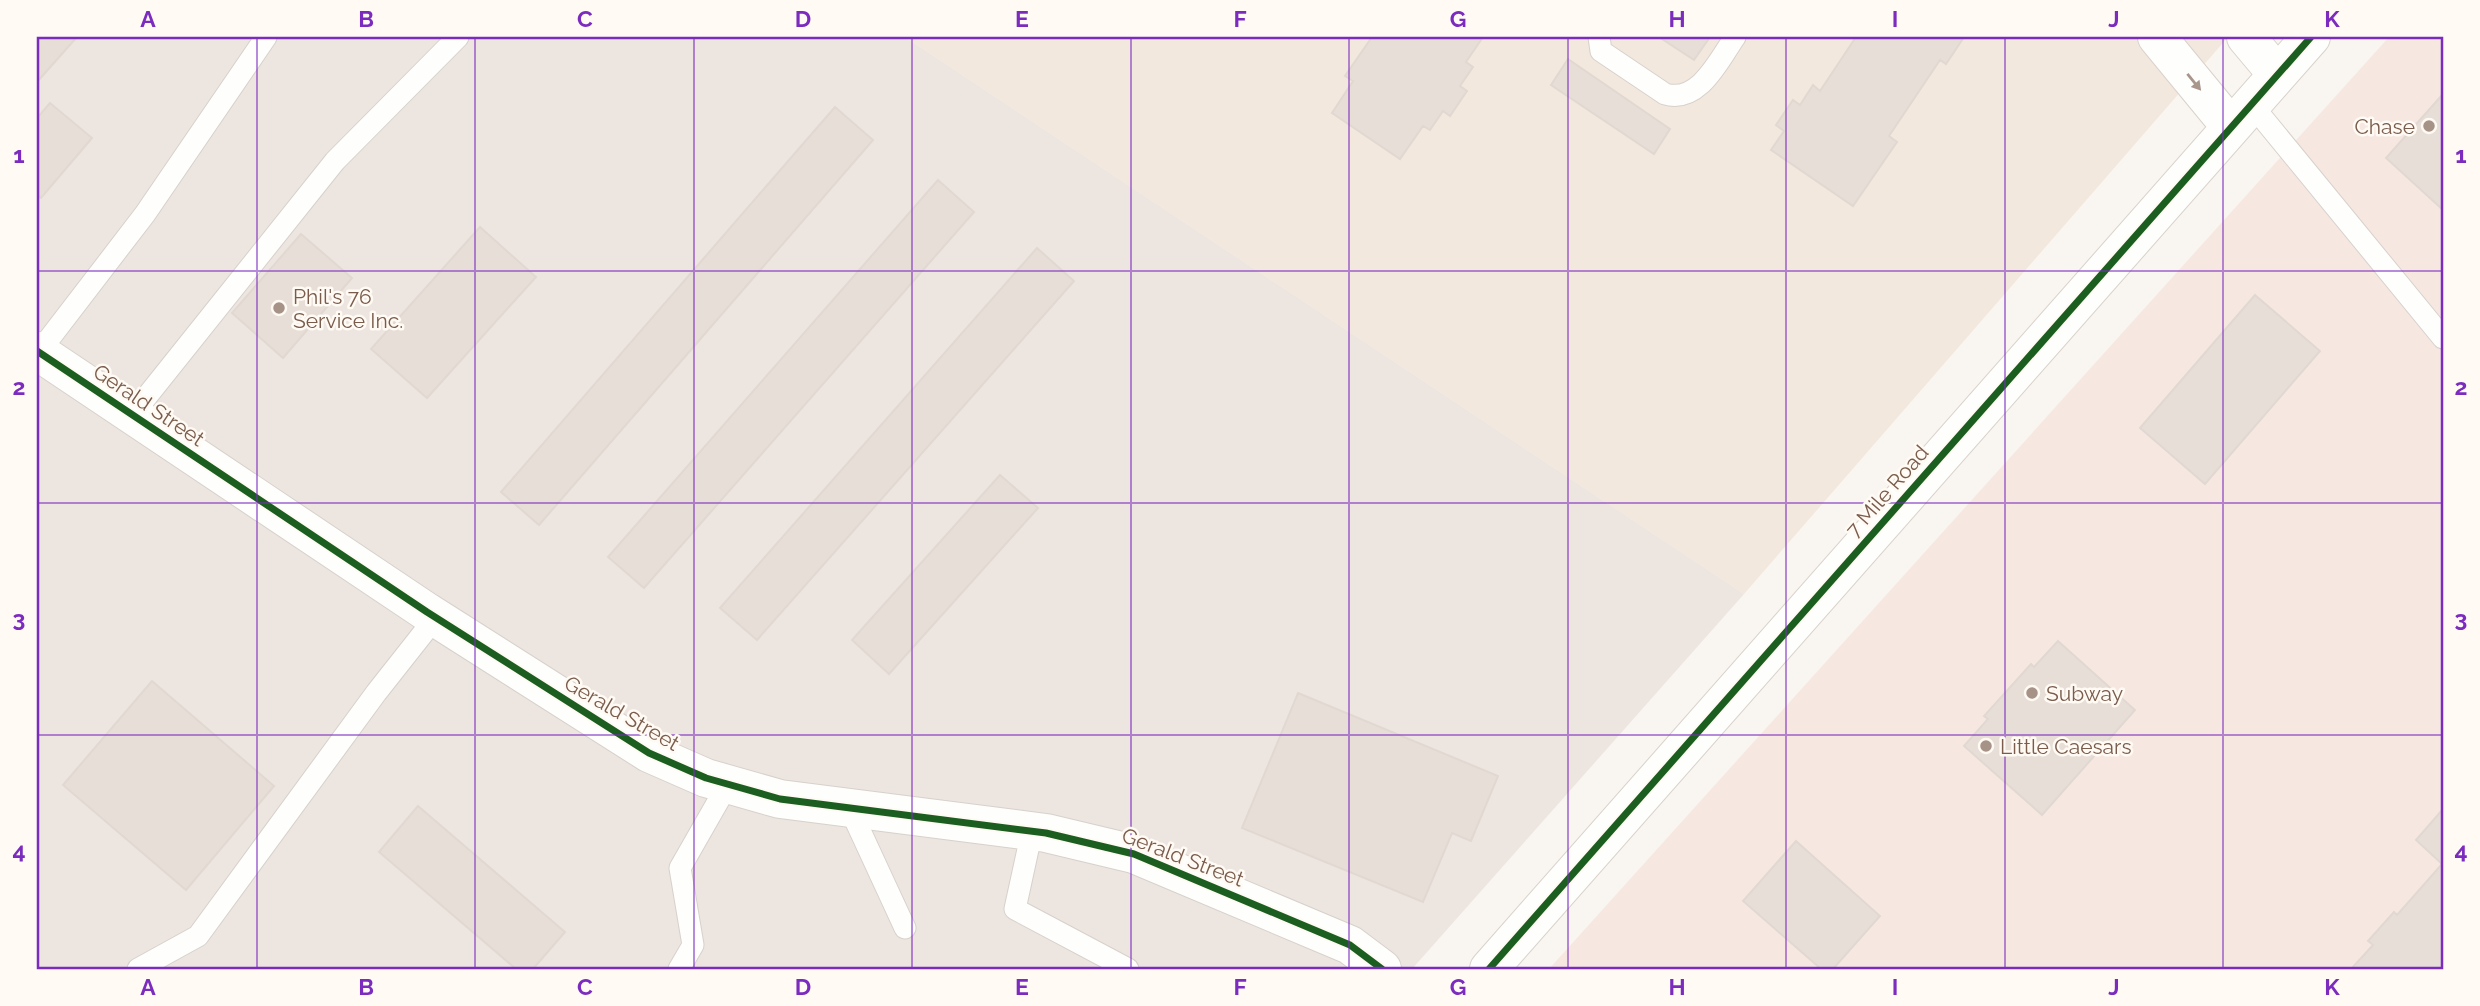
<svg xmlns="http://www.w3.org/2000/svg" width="2480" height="1006" font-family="Raleway,sans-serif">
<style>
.residential{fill:#f2e8de}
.commercial{fill:#f6e8e1}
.industrial{fill:#ede5e0}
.building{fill:#e6ded7;stroke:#e2d8d2;stroke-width:2}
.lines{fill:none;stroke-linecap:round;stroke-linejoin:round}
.lane-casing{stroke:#d7d1cb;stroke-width:23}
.street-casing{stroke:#d7d1cb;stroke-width:40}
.secondary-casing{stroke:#d9d2cb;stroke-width:40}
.lane{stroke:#fefefd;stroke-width:21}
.street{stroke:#fefefd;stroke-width:38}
.secondary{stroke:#fefefd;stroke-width:38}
.cycleway-casing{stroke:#fffaf3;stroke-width:11}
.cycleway{stroke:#1b5e20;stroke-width:7}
.oneway{fill:#a8958b}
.grid{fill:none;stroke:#7b2cbf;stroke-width:2;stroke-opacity:0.55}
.poi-dot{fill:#a69286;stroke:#fffaf3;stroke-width:2.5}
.labels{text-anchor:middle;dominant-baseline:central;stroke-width:5;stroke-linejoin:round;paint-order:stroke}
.poi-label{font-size:21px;fill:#7a5c4d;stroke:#fffaf3;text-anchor:start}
.street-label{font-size:21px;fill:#7a5c4d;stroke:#fffaf3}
.neatline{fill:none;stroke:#7b2cbf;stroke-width:2.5}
.grid-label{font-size:23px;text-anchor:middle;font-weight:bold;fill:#7b2cbf}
</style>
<rect width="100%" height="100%" fill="#f9f5f0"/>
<path class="residential" d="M905,37H2228L1744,594Z"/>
<path class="commercial" d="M2389,37H2443V969H1549Z"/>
<path class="industrial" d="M37,37H905L1744,594L1412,969H37Z"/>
<path class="building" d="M37,37H77L37,82Z
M1372,37H1483L1466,62L1473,67L1460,86L1467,91L1450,116L1443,111L1430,130L1423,126L1400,159L1332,113L1353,81L1345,76Z
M1659,37H1710L1694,60Z
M1856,37H1964L1946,64L1940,60L1889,136L1897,142L1853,206L1771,150L1784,131L1776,125L1793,100L1800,105L1813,85L1820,91Z
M1568,59L1670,129L1654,154L1551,85Z
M2443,94V210L2386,158Z
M50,103L92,138L41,198L37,195V118Z
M835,107L873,140L539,525L501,492Z
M938,180L974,212L644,588L608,557Z
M480,227L536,277L427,398L371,349Z
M301,234L352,278L283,358L232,313Z
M1037,248L1074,281L757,640L720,608Z
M2255,295L2320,351L2205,484L2140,428Z
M1000,475L1038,508L889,674L852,640Z
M2058,641L2135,710L2042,815L1964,746L1988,719L1984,716L2031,664L2034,667Z
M152,681L274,786L186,890L63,785Z
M1298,693L1498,776L1471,841L1452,833L1423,902L1242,828Z
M418,806L565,932L533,969H516L379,852Z
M2443,809V969H2351L2373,945L2368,941L2394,912L2397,915L2442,864L2416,840Z
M1796,841L1880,916L1833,969H1821L1743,901Z"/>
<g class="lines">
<defs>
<path id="lane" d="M1599,37L1601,51L1665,94C1699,104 1719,60 1735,37
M2252,105L2443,338
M39,352L145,214L266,37
M132,415L335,161L458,37
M850,809L905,928
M1032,831L1015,909L1128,969
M138,969L198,936L376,693L436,617
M679,969L693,945L680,868L728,784"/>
<path id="street" d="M37,351L427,612L649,753L706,778L780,799L1046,833L1134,854L1350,945L1382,969"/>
<path id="secondary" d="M2157,37L2231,127
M2246,37L2277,74
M1489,969L2311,37"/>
</defs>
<use href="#lane" class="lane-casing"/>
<use href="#street" class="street-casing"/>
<use href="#secondary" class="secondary-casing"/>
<use href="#lane" class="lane"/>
<use href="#street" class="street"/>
<use href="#secondary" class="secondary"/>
<defs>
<path id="cycleway" d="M37,351L427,612L649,753L706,778L780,799L1046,833L1134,854L1350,945L1382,969
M1489,969L2311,37"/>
</defs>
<use href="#cycleway" class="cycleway-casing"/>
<use href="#cycleway" class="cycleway"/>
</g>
<defs><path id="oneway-solid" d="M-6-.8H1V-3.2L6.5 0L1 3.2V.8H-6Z" transform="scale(1.75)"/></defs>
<use class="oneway" href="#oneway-solid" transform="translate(2194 82) rotate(51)"/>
<path class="grid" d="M257,37V969M475,37V969M694,37V969M912,37V969M1131,37V969M1349,37V969M1568,37V969M1786,37V969M2005,37V969M2223,37V969M37,271H2443M37,503H2443M37,735H2443"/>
<g class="poi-dot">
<circle cx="2429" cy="126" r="7"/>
<circle cx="279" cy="308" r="7"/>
<circle cx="2032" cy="693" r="7"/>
<circle cx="1986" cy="746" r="7"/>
</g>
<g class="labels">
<g class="poi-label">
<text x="2415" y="126" text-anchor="end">Chase</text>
<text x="293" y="296">Phil's 76<tspan x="293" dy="24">Service Inc.</tspan></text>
<text x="2046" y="693">Subway</text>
<text x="2000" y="746">Little Caesars</text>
</g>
<g class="street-label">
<text transform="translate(149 405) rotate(34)">Gerald Street</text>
<text transform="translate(1887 491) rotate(-49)">7 Mile Road</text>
<text transform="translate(622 713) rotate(30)">Gerald Street</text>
<text transform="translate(1183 857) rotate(21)">Gerald Street</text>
</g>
</g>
<rect width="2480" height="1006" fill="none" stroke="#fffaf3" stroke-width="77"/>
<rect x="38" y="38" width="2404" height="930" class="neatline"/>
<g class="grid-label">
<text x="148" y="27">A</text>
<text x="366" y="27">B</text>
<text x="585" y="27">C</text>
<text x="803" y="27">D</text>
<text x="1022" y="27">E</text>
<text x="1240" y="27">F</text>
<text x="1458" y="27">G</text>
<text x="1677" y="27">H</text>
<text x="1895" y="27">I</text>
<text x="2114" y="27">J</text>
<text x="2332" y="27">K</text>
<text x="19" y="163">1</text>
<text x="2461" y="163">1</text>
<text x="19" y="395">2</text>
<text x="2461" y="395">2</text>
<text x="19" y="627">3</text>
<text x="2461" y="627">3</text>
<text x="19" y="859">4</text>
<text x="2461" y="859">4</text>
<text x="148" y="995">A</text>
<text x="366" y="995">B</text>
<text x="585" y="995">C</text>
<text x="803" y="995">D</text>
<text x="1022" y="995">E</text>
<text x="1240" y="995">F</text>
<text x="1458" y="995">G</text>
<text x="1677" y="995">H</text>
<text x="1895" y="995">I</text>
<text x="2114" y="995">J</text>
<text x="2332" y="995">K</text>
</g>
</svg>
